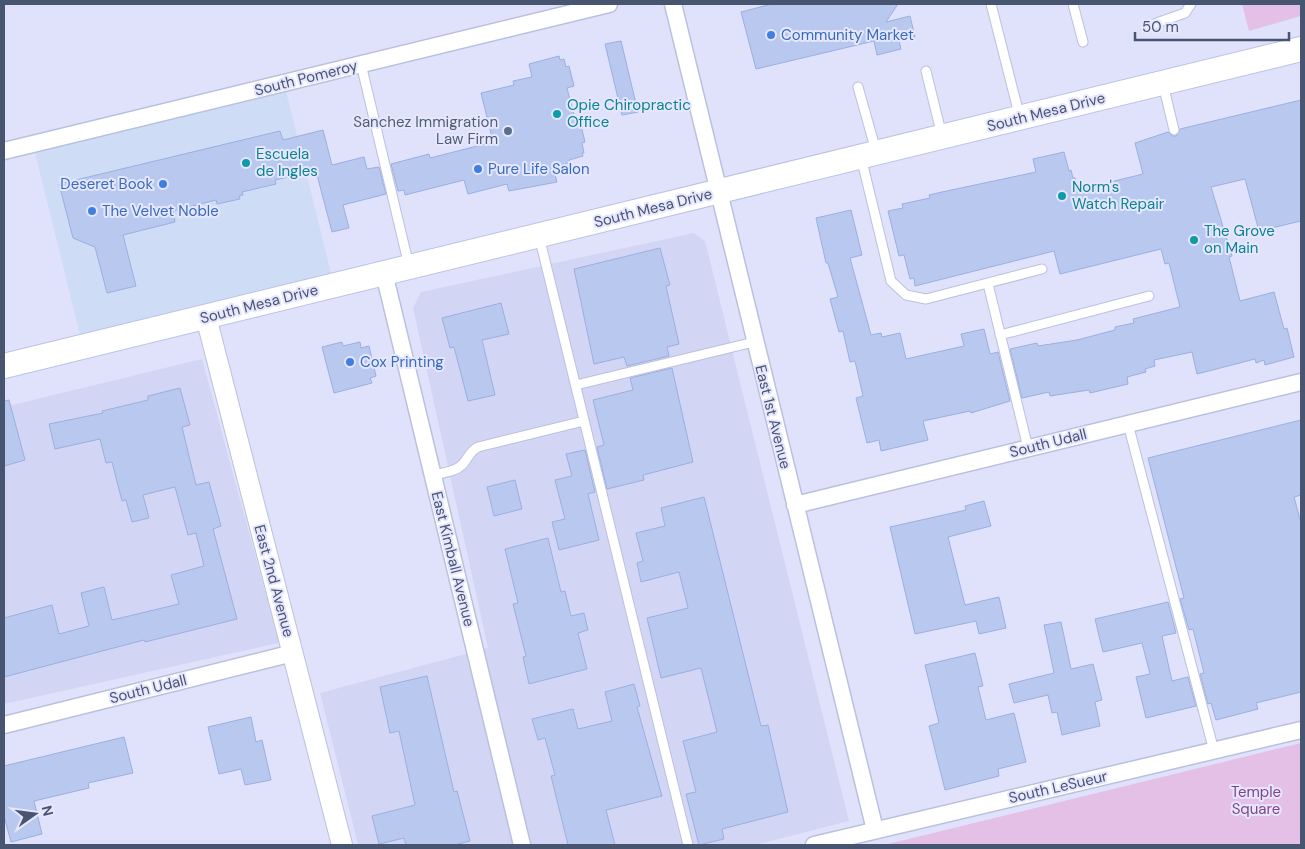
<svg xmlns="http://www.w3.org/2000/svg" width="1305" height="849" font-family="'DM Sans',sans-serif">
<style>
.residential{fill:#d2d6f4}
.commercial{fill:#ceddf5}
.green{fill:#e4c0e7}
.building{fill:#b9c8ef;stroke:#9aafe1}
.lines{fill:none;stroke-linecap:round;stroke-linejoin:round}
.service-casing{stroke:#bac1dc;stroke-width:11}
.minor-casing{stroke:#bac1dc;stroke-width:19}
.tertiary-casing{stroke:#bac1dc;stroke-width:22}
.secondary-casing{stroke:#bbc3e3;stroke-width:26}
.service{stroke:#fff;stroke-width:9}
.minor{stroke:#fff;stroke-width:16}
.tertiary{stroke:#fff;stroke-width:20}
.secondary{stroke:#fff;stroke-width:24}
.shop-dot{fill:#3f7fe0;stroke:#e6e7fe;stroke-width:2}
.culture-dot{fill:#0f9aa8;stroke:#e6e7fe;stroke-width:2}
.service-dot{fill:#5c6f8a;stroke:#e6e7fe;stroke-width:2}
.labels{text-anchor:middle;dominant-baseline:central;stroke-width:4;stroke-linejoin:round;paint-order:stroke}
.shop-label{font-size:15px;fill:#366cbe;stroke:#e6e7fe;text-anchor:start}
.street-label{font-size:15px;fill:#485571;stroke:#e6e7fe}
.culture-label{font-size:15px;fill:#0d838f;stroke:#e6e7fe;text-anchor:start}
.service-label{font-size:15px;fill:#4e5e75;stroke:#e6e7fe;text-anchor:end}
.park-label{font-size:15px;fill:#824680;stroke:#e6e7fe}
</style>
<rect width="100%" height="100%" fill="#e0e2fb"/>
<path class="residential" d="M694,233L705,241L849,821L755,845H358L320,693L488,648L413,308L421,292Z
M202,359L279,643L4,704V407Z"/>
<path class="commercial" d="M284,83L334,285L83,347L33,145Z"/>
<path class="green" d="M1242,4H1301V16L1249,31Z
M1301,743V845H884Z"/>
<path class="building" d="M772,4H898L886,22L910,16L915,37L899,41L901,49L877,55L874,41L756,69L741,12Z
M621,41L638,112L622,115L605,44Z
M559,56L560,60L564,59L566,67L569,66L574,86L567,88L577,127L581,126L585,142L582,143L584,153H582L583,156L569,160L570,163L553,167L557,182L509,191L507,184L468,194L464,180L405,195L404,190L398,191L391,164L429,154L430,158L493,142L481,93L514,85L513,81L532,77L529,64Z
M1301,100V221L1259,231L1245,179L1211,187L1232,256L1229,257L1240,301L1274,292L1284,329L1287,328L1294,357L1265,365L1264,360L1256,363L1255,359L1197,374L1192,352L1154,360L1155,366L1145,369L1146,372L1127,377L1128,384L1090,393L1089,390L1050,396L1049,392L1022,398L1010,349L1037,343L1038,346L1077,340L1115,330V327L1134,323L1133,319L1180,307L1169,263L1165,264L1161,249L1060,274L1054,251L915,286L914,278L910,279L904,255L899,256L888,211L903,208L902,204L930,198L929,195L942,192L1036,172L1033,159L1064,152L1069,171L1071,170L1073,178H1075L1078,190L1143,174L1135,143L1168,132L1172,136H1176L1180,129Z
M323,130L332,165L364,157L367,169L379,167L386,194L343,205L349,228L332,232L316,171L275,180L276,184L242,192L243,195L239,196L240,199L217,204L216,200L173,211L175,222L123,235L136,286L107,293L95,247L73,238L59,184L280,131L283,140Z
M851,210L862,255L850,258L871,335L881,333L882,337L900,333L906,359L964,346L961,334L984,329L990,354L998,352L1010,401L971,413L970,411L923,421L928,440L881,451L879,440L867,443L856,398L863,396L855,361L850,362L843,331L839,332L830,299L838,297L828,263H826L816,218Z
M660,248L670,285L666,286L679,344L667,347L669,356L627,366L624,357L594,364L574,269Z
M501,303L509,334L482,340L495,395L468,401L454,347L450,348L442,318Z
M342,342L343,346L360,342L361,348L369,346L376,376L370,378L372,383L334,393L322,347Z
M672,368L693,462L643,475L644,480L607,489L597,447L604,445L593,400L633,390L630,378Z
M180,388L190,425L182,427L196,485L209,482L221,526L213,529L237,619L145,642L144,640L4,677V618L52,605L59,634L89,626L81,593L104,587L112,620L179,604L171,575L204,566L196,533L188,535L175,487L143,495L149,518L132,522L126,500L122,501L112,462L106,463L100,439L55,449L49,424L103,413L102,411L148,400V396Z
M9,400L25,460L4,466V401Z
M1301,420V495L1294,497L1301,523V692L1256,703L1258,709L1216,720L1211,703L1208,704L1200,674L1204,673L1193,629L1189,630L1180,599L1184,598L1148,458Z
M585,450L595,492L588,494L599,540L559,550L552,522L565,519L555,480L572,476L566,454Z
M515,480L522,509L494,516L487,487Z
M704,497L761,726L768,725L788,812L722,829L724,839L699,845L686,794L696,792L683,741L717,732L701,668L661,678L647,618L688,608L679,572L641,582L637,563L643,561L636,533L665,526L661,508Z
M984,501L991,526L948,537L965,605L999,597L1006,628L979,634L976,621L915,634L890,527L966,510L965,506Z
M548,538L561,592L565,591L571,616L584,613L588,630L578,633L587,669L529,684L523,657L526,656L513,604L518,603L505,549Z
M1168,602L1176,633L1162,636L1172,681L1188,677L1196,706L1146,718L1136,677L1150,674L1142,643L1103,652L1095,619Z
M1061,622L1071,669L1093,664L1102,700L1095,702L1100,726L1062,735L1057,712L1052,713L1048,695L1014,703L1009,684L1054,673L1044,625Z
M975,653L983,686L978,687L986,720L1014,713L1026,762L998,769L999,776L945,790L929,726L939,723L925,665Z
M427,676L454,792L457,791L470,841L454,845H406L404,838L379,844L372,816L415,805L399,731L390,733L380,687Z
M634,684L640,706L637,707L662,796L606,810L615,845H568L551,776L555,775L545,738L538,740L532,719L573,709L578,729L612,721L605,692Z
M251,717L256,742L262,740L271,780L245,785L241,769L219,774L208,727Z
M124,737L133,773L88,783L89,788L34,801L42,834L11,842L4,816V766Z"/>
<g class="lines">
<defs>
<path id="service" d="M991,4L1020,118
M1073,4L1083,42
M1148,26L1185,13L1191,4
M361,64L409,266
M926,71L942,136
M1163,84L1174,130
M858,87L876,151
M861,157L891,281L906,295L926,299L1042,269
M539,236L688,845
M988,284L1028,448
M1000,335L1149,296
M576,385L754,342
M1128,424L1214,751
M433,475C442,473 456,472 463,464C469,457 469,452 478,447L584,421"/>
<path id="minor" d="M673,4L875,830
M4,151L609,4
M384,273L522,845
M795,505L1301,382
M4,725L293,653
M814,845L1301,730"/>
<path id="tertiary" d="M206,317L342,845"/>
<path id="secondary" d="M4,366L1301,49"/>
</defs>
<use href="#service" class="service-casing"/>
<use href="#minor" class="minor-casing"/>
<use href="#tertiary" class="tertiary-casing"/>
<use href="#secondary" class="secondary-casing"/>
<use href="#service" class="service"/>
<use href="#minor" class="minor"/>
<use href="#tertiary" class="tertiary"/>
<use href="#secondary" class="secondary"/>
</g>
<g class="shop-dot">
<circle cx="771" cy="35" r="5"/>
<circle cx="478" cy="169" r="5"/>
<circle cx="163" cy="184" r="5"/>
<circle cx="92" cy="211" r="5"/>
<circle cx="350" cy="362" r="5"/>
</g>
<g class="culture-dot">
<circle cx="557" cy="114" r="5"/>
<circle cx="246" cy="163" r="5"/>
<circle cx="1062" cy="196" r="5"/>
<circle cx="1194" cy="240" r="5"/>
</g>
<circle class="service-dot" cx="508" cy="131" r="5"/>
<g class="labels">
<g class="shop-label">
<text x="781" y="35">Community Market</text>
<text x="488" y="169">Pure Life Salon</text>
<text x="153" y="184" text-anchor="end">Deseret Book</text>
<text x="102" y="211">The Velvet Noble</text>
<text x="360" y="362">Cox Printing</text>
</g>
<g class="street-label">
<text transform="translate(306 78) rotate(-14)">South Pomeroy</text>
<text transform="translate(1046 112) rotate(-14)">South Mesa Drive</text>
<text transform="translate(653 208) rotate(-14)">South Mesa Drive</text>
<text transform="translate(259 304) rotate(-14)">South Mesa Drive</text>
<text transform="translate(773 417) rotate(76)">East 1st Avenue</text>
<text transform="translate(1048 443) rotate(-14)">South Udall</text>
<text transform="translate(453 559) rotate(76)">East Kimball Avenue</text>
<text transform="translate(274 581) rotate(75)">East 2nd Avenue</text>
<text transform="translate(148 689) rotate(-14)">South Udall</text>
<text transform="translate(1058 787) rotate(-13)">South LeSueur</text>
</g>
<g class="culture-label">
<text x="567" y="105">Opie Chiropractic<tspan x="567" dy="17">Office</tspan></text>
<text x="256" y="154">Escuela<tspan x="256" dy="17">de Ingles</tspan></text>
<text x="1072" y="187">Norm's<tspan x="1072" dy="17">Watch Repair</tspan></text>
<text x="1204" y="231">The Grove<tspan x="1204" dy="17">on Main</tspan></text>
</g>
<g class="service-label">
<text x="498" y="122">Sanchez Immigration<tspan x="498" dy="17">Law Firm</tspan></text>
</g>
<g class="park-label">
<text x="1256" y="792">Temple<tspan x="1256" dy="17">Square</tspan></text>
</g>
</g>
<rect width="1305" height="849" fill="none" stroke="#485571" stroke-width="10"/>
<g transform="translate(35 814) rotate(76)" stroke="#e6e7fe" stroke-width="4" paint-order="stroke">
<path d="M0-4L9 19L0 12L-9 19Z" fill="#485571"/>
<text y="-8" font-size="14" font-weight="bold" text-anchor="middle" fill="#485571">N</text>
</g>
<path d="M1135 32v8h154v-8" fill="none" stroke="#485571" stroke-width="2.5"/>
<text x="1142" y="32" font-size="15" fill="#485571" stroke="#e6e7fe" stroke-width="4" paint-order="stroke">50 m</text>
</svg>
